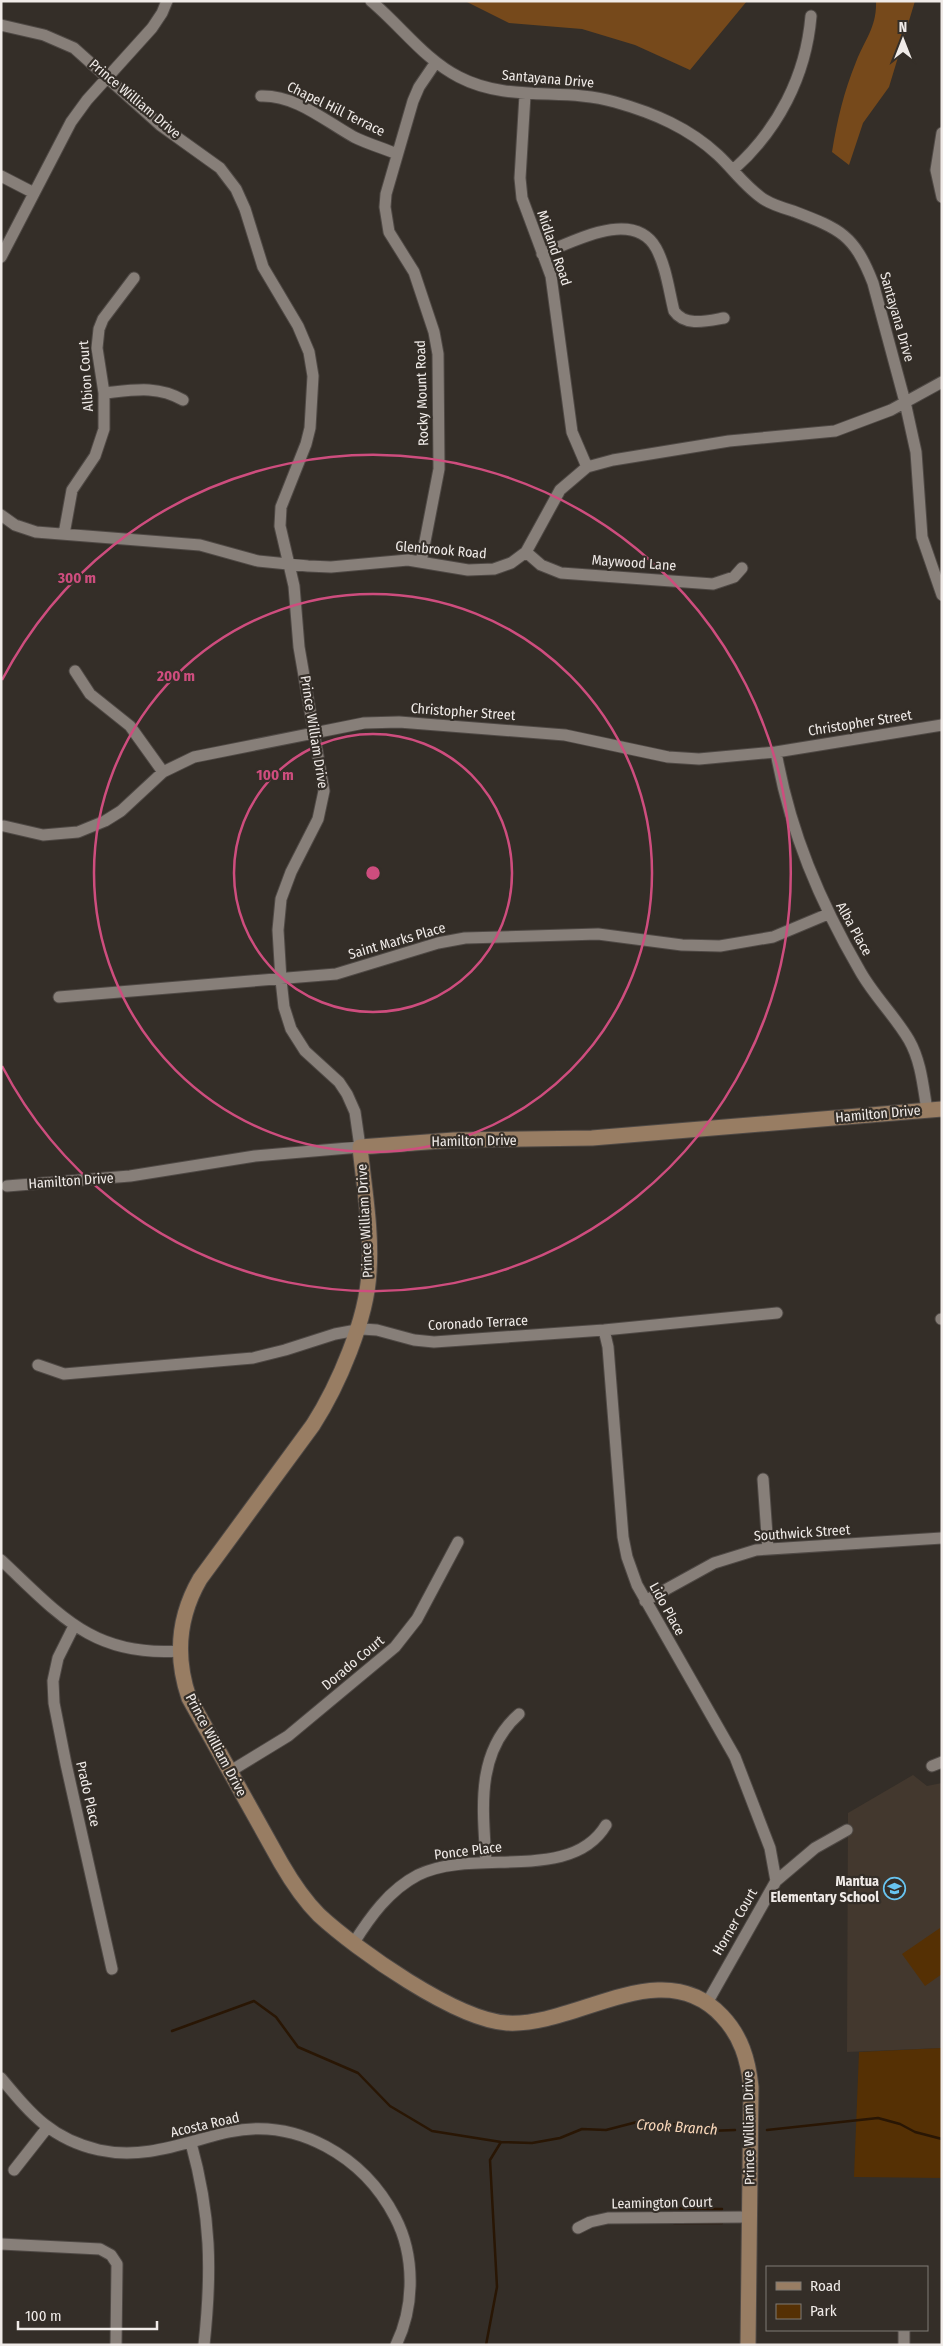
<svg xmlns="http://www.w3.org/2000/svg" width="943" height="2346" font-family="'Fira Sans Condensed',sans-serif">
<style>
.built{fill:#43382e}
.green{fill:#553004}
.forest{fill:#76491b}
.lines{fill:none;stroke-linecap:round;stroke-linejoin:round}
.stream{stroke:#291604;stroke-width:2.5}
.street-casing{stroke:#4f4945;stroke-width:13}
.secondary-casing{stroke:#4f4945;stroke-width:17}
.street{stroke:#877f79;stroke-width:11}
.secondary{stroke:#987d63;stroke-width:15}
.ring{fill:none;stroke:#ce4d7e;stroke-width:2.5}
.labels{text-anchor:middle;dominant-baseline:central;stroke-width:4.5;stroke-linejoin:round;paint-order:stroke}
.street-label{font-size:14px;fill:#f0ebe8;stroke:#342e28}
.poi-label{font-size:14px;font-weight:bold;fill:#f0ebe8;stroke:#342e28;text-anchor:end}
.water-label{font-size:15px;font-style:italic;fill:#f9d7b9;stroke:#342e28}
.centre{fill:#ce4d7e;stroke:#342e28;stroke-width:2.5}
.ring-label{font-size:15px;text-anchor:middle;font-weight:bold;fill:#ce4d7e;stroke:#342e28;stroke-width:4.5;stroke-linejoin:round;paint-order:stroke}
</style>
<rect width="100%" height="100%" fill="#342e28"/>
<path class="built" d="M913,1775L927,1786L942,1783V2048L847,2052L848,1813Z"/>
<path class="green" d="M940,1928L942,1974L925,1986L902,1954Z
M942,2048V2178L854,2177L859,2052Z"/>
<path class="forest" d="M465,1H747L690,70L635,45L582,29L509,23Z
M876,1H915L889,87L863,123L849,165L832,152C837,121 844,91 856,62C865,39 877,27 876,1Z"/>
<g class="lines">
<path class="stream" d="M172,2031L254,2001L276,2017L298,2047L358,2073L390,2106L432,2131L501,2142L532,2143L560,2138L582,2129L606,2130L637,2122L686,2125L708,2131L735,2130
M767,2130L878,2118L900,2124L915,2132L942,2139
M641,2208L722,2209
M674,2223H722
M486,2345L497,2287L490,2160L501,2142"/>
<defs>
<path id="street" d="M371,1C401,26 425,60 459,77C509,103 564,87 615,102C654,113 689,128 718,155C734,170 747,189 765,200C773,205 783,208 793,211C840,229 854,234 873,283L905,402L916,452L922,537L942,595
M1,25L44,35L74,48L160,125L220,168L236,189L245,209L263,267L298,326L309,352L313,376L310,428L306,444L281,507L280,526L294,586L299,647L324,791L318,819L291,872L281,899L278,930L281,980L284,1007L291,1029L305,1051L339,1082L347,1094L355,1112L360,1147L255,1156L130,1176L7,1186
M525,95L520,178L522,198L551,276L572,432L587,467
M261,96C296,95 325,121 354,137C368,144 383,148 397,154
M942,133L936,170L942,197
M733,170C778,130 806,76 811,16
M1,176L34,193
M542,254C573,242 633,208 656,248C666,266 669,291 674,311C685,327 707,321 724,318
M1,257L71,122L87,100L152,28L162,13L167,1
M104,393C133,390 157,385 183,400
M1,515L15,525L36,532L200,545L258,561L308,566L331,567L408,560L468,570L494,569L511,563L526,552L560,490L587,467L613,460L729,441L835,431L891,410L942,382
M64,534L72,490L95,456L104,429V393L97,348L99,329L103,319L134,278
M526,552L541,565L561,573L713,584L734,577L742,568
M421,562L439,469L438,354L434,332L414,272L389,232L385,207L386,194L413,101L419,87L436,62
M75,671L90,694L130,726L163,772
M776,752C790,832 820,902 860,971C874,996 895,1016 909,1040C921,1061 923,1086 927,1110
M4,826L43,835L78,832L105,821L121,811L163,772L194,757L364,723L399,722L565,735L668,757L699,759L776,752L942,725
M59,997L336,974L438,943L465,938L598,934L682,945L720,946L773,937L828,914
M941,1319H942
M604,1330L608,1347L623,1537L627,1557L637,1585L735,1757L770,1848L776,1881
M38,1365L64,1374L253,1358L285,1350L335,1334L362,1329L377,1330L414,1340L434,1342L604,1330L777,1313
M763,1479L768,1549
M1,1560C59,1614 92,1657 179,1651
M645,1601L714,1563L756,1550L942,1538
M74,1626L58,1658L53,1681L54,1703L66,1764L112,1969
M932,1766L942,1762
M229,1772L288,1736L395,1647L417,1619L458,1542
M486,1862C483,1809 475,1753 519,1714
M353,1944C370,1917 389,1890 418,1875C474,1847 571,1884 606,1825
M707,2003L776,1881L815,1848L847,1830
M1,2078C31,2114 51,2139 99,2150C145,2160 185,2142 229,2132C297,2117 364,2157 395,2217C415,2255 415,2306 396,2345
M191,2143C211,2215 212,2271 204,2345
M14,2170L47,2128
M578,2228L590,2222L608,2218L749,2217
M1,2244L100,2249L111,2255L117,2264L116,2345
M904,2345V2330"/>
<path id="secondary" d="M748,2345L751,2087C748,2059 741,2036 722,2016C662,1952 577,2027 507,2023C456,2020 357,1950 319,1915C304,1900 292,1882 281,1863L189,1698C175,1657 178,1617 200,1579L313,1425C338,1386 367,1319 369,1272C372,1231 364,1188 360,1147L454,1140L592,1138L942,1109"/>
</defs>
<use href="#street" class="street-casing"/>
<use href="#secondary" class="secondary-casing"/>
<use href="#street" class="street"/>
<use href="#secondary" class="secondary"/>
</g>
<g class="ring">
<circle cx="373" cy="873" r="139"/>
<circle cx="373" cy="873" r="279"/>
<path d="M2 680A418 418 0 1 1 2 1066"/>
</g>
<defs>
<symbol id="school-ring" viewBox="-11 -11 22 22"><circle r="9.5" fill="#342e28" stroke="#68c4f0" stroke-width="1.5"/><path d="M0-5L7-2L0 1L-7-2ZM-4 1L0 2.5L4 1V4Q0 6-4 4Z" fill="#68c4f0"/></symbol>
</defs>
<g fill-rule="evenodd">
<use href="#school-ring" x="882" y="1876" width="25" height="25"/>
</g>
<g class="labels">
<g class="street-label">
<text transform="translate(548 79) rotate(5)">Santayana Drive</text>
<text transform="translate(135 99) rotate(40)">Prince William Drive</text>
<text transform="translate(336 109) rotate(26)">Chapel Hill Terrace</text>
<text transform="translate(554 248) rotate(71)">Midland Road</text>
<text transform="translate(897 317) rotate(74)">Santayana Drive</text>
<text transform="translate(86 376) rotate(-94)">Albion Court</text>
<text transform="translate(422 393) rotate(-92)">Rocky Mount Road</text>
<text transform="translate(441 550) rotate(5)">Glenbrook Road</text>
<text transform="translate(634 563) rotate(4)">Maywood Lane</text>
<text transform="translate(463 712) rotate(4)">Christopher Street</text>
<text transform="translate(860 723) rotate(-9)">Christopher Street</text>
<text transform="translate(314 732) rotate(81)">Prince William Drive</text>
<text transform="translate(854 929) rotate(61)">Alba Place</text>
<text transform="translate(397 941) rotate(-16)">Saint Marks Place</text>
<text transform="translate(878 1114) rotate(-5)">Hamilton Drive</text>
<text transform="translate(474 1141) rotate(-1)">Hamilton Drive</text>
<text transform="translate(71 1181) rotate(-4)">Hamilton Drive</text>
<text transform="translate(365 1221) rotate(-93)">Prince William Drive</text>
<text transform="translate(478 1323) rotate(-3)">Coronado Terrace</text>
<text transform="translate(802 1533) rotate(-4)">Southwick Street</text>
<text transform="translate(667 1609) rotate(61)">Lido Place</text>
<text transform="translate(353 1663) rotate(-40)">Dorado Court</text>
<text transform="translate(216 1745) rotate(62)">Prince William Drive</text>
<text transform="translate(88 1794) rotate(77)">Prado Place</text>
<text transform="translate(468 1851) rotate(-7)">Ponce Place</text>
<text transform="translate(735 1922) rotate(-60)">Horner Court</text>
<text transform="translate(205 2125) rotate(-13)">Acosta Road</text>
<text transform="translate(749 2128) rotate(-91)">Prince William Drive</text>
<text transform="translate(662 2203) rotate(-1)">Leamington Court</text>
</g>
<g class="poi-label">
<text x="879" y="1881">Mantua<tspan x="879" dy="16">Elementary School</tspan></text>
</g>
<g class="water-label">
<text transform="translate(677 2127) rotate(4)">Crook Branch</text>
</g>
</g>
<circle cx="373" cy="873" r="8" class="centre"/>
<g class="ring-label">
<text x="77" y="583">300 m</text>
<text x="176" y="681">200 m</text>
<text x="275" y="780">100 m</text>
</g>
<rect width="943" height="2346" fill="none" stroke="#f0ebe8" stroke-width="5"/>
<rect x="766" y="2266" width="162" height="65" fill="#342e28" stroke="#7f7a75"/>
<rect x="776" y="2282" width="25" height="8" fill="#987d63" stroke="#7f7a75"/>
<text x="810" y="2291" font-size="15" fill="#f0ebe8">Road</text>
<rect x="776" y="2304" width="25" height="15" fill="#553004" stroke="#7f7a75"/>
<text x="810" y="2316" font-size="15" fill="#f0ebe8">Park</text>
<g transform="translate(903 40)" stroke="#342e28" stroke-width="4" paint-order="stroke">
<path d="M0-4L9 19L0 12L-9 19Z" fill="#f0ebe8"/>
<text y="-8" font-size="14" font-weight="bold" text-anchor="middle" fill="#f0ebe8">N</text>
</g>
<path d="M18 2321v8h139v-8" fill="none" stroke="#f0ebe8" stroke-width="2.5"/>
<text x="25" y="2321" font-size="15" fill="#f0ebe8" stroke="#342e28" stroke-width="4" paint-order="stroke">100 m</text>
</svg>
